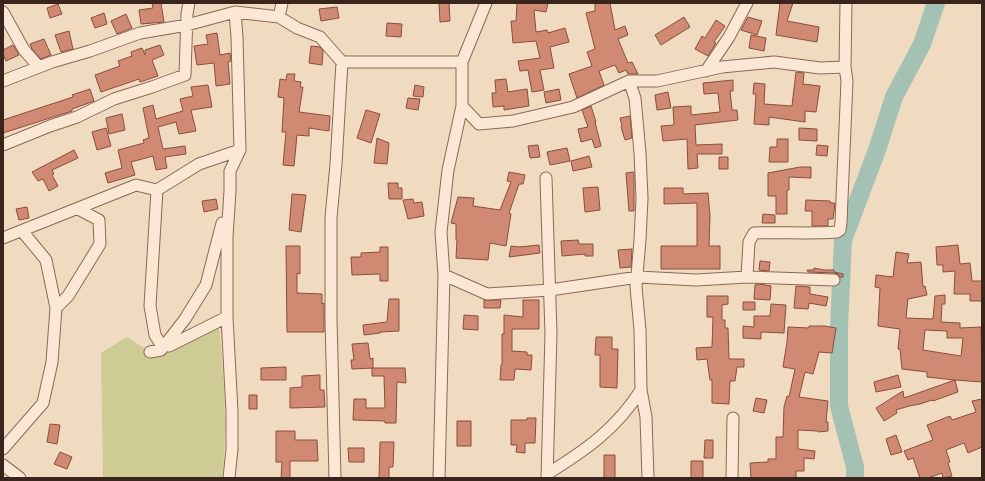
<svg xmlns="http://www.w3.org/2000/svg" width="985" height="481" font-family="'Libre Baskerville',serif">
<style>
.green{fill:#cfcb94}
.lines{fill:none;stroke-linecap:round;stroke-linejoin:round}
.river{stroke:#a3c2b4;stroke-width:18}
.building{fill:#d08a74;stroke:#8b4d3c;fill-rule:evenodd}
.minor-casing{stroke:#8a6957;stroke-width:13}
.minor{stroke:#fae8d4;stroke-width:11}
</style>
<rect width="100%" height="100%" fill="#f0dac0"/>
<path class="green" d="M219,327C224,377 228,428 222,478H103L101,353L127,337L150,352Z"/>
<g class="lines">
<path class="river" d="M855,478V467L839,406V328L843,240L877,150L894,97L922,44L936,3"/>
</g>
<path class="building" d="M152,3H161L164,22L141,24L139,10L153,8Z
M439,3H449L450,21L440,22Z
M517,3H548L546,12L534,10L536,32L547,30L548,33L565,28L569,42L550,47L554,68L540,70L544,90L532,92L528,70L520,71L518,61L540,58L536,41L513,43L511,21H516Z
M595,3H610L615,30L625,26L628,35L618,39L628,63L632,62L638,74H628L626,70L619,73L615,65L599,71L604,85L577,98L569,74L592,66L587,52L595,49L586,13L595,11Z
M780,3H793L787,21L819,27L817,42L776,35Z
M58,4L62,14L50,18L47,8Z
M337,7L339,18L321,21L319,9Z
M104,13L107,24L95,28L91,18Z
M126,14L132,28L117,34L111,21Z
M684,17L690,27L661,45L655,35Z
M748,17L762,21L757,35L741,30Z
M716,20L725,26L714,42L716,43L708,56L695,49L702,36L705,38Z
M387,23L402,24L401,37L386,36Z
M69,31L73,49L61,52L55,35Z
M217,33L220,55L230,53L231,61L228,62L230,84L216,86L214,63L197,65L194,46L208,44L206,35Z
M751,35L766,38L764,51L749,48Z
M44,39L51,55L41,59L32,49L30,44Z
M13,45L19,55L6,61L3,54V50Z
M160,45L164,55L152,60L158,76L140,82L139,79L101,92L95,75L120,66L118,61L132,56L131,52L142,48L145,55V50Z
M311,46L320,47L323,51L322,65L309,63Z
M796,72L804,73L803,84L820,86L816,112L805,111V122L769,117V125L754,124L756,94H753L754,83L765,84L764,104L792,106Z
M287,74H295L294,81L301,82L300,87H303L299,112L330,116L329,131L309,128V136L297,135L294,166L283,165L286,132H282L284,98L278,97L280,79L286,80Z
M506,79L508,92L527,89L529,106L504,110V106L493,107L492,93H496L495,80Z
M733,80V91H730L732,110H737L738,120L695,125L696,145L722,144V154H697L698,168L688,169L687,139L663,141L661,126L674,125L673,107L691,106V115L720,112L718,93L704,94L703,83Z
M208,85L212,107L191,110L196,131L179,134L176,122L158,127L163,149L185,146L186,154L165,157L167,168L156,170L153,156L131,162L135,175L108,183L105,173L122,168L118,150L144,143L143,140L149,138L143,108L153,105L156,119L183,111L180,99L193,96L191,87Z
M415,85L424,87L423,97L413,96Z
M90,89L94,101L72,109V111L3,133V120L73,97L72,95Z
M559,89L561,100L546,103L544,92Z
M668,92L671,108L657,110L655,95Z
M408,98L420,99L418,110L406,108Z
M591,106L596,122H595L601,146L595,148L592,139L581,142L578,129L588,127L582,110Z
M366,110L380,114L371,143L357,138Z
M122,114L125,130L109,134L106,118Z
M630,116L632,138L625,140L621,127L622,126L620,118Z
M106,128L111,146L97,150L92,132Z
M799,128L817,129V141L799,140Z
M377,138L389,143L387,164L374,163Z
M777,139H788V162H769L770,147H777Z
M538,145L540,157L530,158L528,146Z
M817,145L828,146L827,156L816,155Z
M567,148L570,161L550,165L547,152Z
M74,150L78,158L52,170L54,174L52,175L58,186L49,191L43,179L38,181L32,172Z
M589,156L592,167L573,171L571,161Z
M719,157H728V169H719Z
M800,167H811V178L789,177V190H787V214H776V196H768V173Z
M509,172L525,175L523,184H519L509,213L511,214L506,246L490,243L488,260L456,258L457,240H456V224L451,223L458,197L474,198L473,206L500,210L511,182L507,181Z
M634,172V211H629L626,173Z
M388,183H398V188H402V199H389Z
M598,187L600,210L585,212L583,188Z
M664,188H683V194L708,193L710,216L709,246H720V269H661V246H697V203L664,204Z
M292,194L306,195L301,232L289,230Z
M216,199L218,209L204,212L202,201Z
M413,199L414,203L422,202L424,216L408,219L403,200Z
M806,200L830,201V203H835L833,219H828V226H812V211H805Z
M27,207L29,218L19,220L16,209Z
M763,214L775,215V223H762Z
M578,240L579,244H593V256H585V254L562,256L561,241Z
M539,245L540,253L509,257L511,246L519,247Z
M958,245L960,264L970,263L972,281H982V301H970V294H954L955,271L943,272V265H937L936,247Z
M286,246H300V274L297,273V293L322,294V304L324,303V332H287Z
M380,247H388V281H380V274L352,275L351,257H361V253L380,252Z
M632,249L631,267L620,268L618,250Z
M896,252L909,254L907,263L921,262L923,287L925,286L927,295L908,299L906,318L933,319L935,296L945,295V304H942L941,322L960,323V328L981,327L982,382L955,380L958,392L933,401L932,400L920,404L909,406L896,410L897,413L884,421L876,408L903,391L904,398L955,380L927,377V372L902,369L900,349H898L900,329L878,326L880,288L875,287L876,275L893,277ZM925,330L947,331V338H963L961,356L923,350Z
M760,261L770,262L769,271L759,270Z
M814,268L824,270H834V272L843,274V277H840L838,274L834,273L808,272L807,270H814Z
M759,284L771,286L770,300L754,299L755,285Z
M796,286L810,287V294L828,297L826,306L809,303L808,309L794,308Z
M707,296H728V304L722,305V320H725V328H728L729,359H744V367H737L735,381H730L729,404L712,403V380H710L707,359L697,360L696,348L712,347L713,317H707Z
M389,299H399V331L380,332V333L364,335L363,325L387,322Z
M484,300H501L500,308H484Z
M523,300H539V329H512V351L527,352V355H532L531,370L515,369L514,380H500L501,365H502V334H504V315L523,317Z
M743,302H755V310H743Z
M771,304L786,305L784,333L761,332V339L743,338V326L754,327V316H770Z
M464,315L478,316V330L463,329Z
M809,326H825L836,328L832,353L819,352L813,374L805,372L799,397L828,401L826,422H828V431L818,432V431L798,430V449L815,451L814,459L804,458V471H796V478H751L750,463L768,462V459H776V437H783L784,407L787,396L789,397L795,369L783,367L787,342L788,327L809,328Z
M596,337H612V349H618L617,388L600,387V355H595Z
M368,343L370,359L373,358V368L352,369L351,360H354L352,344Z
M286,367V380H261V368Z
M372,368H405L406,383L397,382L396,423H385V421L353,420L354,399H366V408H385L384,376H372Z
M320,375V390H324L325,407L290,408V388L302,387V376Z
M898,375L901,387L876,392L874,382Z
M249,395H257V409H249Z
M756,398L767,400L764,413L753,411Z
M982,399V447L968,453L964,443L946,450L950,462L948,463L952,476L943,478L942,473L928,478H920L913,458L908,460L904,451L933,440L927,425L950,416L952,420L976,412L972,401Z
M527,418H536L535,443H525V453L516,452L517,445H511V420H527Z
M457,421H471V446H457Z
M50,424L60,425L57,444L47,442Z
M276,431H295V440H317L318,461H290V478H281L282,462H276Z
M896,435L902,452L891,455L886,439Z
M705,440H713V458H704Z
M380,442H394L393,467H389V478H379Z
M348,448H364V462H349Z
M60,452L72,457L67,469L54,464Z
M604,455H615V478H604Z
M691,461H703V478H691Z"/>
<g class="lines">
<defs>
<path id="minor" d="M3,12L24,50L39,67
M279,17L282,3
M706,71L729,37L747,3
M3,81L52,62L90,51L140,33L187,25L235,12L279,17L297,28L320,37L342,62
M629,81L635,98L640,153L642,198L640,240L636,287L640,330L641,390L646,417L648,478
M462,106L479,124L513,121L573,107L629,81H657L722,67L774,62L820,68L845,67
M3,145L50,126L77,117L114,99L152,87L185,75L187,14L189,3
M546,178L551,334L547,478
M157,190L150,306L155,335L160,343L169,346L227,317
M3,238L136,185L157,190L199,164L240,150
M444,275L487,294L550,290L638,277L696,280L747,277L834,280
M747,277L749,242L754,233C782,232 810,234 837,232L840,230L841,222L847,81L845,67L846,3
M56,308L68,296L100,244L99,220L78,209
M150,352L161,350L185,319L206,285L222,223
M3,449L43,403L52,362L56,308L46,260L22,231
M3,465L20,478
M547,474C586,450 616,429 641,390
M229,478L232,449V412L227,317V237L230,191V171L240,150L237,37L235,12
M335,478L331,320V218L336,164L342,62H462
M439,478L444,275L441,232L448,170L462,106V62L486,3
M732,478L733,418"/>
</defs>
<use href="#minor" class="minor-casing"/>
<use href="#minor" class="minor"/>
</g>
<rect width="985" height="481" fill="none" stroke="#39251c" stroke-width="8"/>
</svg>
